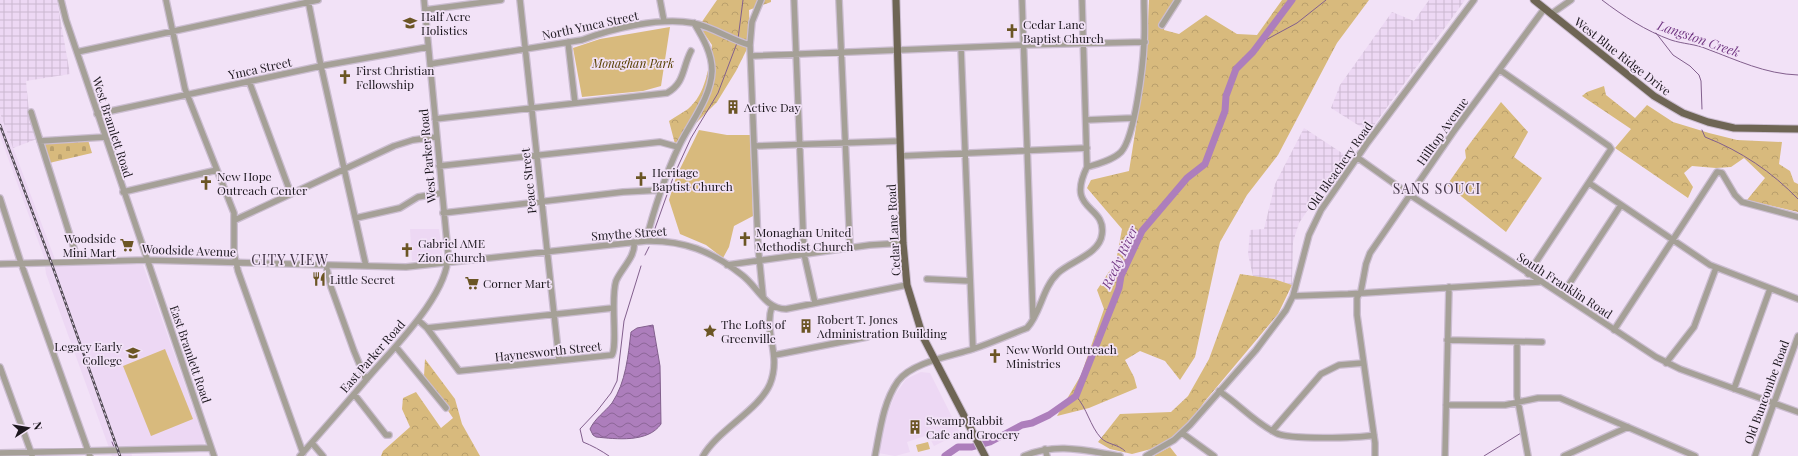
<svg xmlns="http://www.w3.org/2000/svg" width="1798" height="456" font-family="'Playfair Display',serif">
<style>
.built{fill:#edd8f4}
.industrial{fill:url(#industrial-grid)}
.forest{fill:url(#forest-crowns)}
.cemetery{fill:url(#cemetery-stones)}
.park{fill:#d8ba7d}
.water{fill:url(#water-waves);stroke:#825f8d}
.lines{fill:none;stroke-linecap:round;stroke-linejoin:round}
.stream{stroke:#825f8d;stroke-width:1}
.river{stroke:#ad7ebc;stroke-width:7}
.minor-casing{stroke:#cbbdd0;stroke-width:8}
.major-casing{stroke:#cbbdd0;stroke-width:9}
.minor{stroke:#a5a097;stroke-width:5.5}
.major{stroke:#6e6554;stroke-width:7}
.rail-casing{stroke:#524b55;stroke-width:2.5}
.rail{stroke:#f2e2f7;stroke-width:1;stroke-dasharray:3;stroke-linecap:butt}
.labels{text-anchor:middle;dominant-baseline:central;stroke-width:3.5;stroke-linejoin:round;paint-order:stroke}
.poi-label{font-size:12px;fill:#1c171e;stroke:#f2e2f7;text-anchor:start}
.street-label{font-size:12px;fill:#1c171e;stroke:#f2e2f7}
.park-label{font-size:12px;font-style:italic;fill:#573f00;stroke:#f2e2f7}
.water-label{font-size:13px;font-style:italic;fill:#733984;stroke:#f2e2f7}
.quarter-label{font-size:14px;letter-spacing:1px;fill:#413445;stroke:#f2e2f7}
</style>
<defs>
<pattern id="industrial-grid" width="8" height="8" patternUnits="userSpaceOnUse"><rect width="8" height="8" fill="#edd8f4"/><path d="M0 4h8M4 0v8" fill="none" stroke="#cbb9d1"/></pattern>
<pattern id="forest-crowns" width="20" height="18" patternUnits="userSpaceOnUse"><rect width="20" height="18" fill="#d8ba7d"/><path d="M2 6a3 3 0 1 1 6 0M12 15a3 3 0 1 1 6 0" fill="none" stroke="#b99f6c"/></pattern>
<pattern id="cemetery-stones" width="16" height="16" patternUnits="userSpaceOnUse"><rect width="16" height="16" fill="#d8ba7d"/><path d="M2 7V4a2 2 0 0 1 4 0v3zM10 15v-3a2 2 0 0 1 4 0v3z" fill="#b99f6c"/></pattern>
<pattern id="water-waves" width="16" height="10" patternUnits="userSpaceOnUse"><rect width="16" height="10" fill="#ad7ebc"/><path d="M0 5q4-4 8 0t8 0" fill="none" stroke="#8c6698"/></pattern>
</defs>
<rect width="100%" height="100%" fill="#f2e2f7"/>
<path class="built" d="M0,113L56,262L93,261L143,265L205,442L201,447H130L132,456H112L46,274L44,257L0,136Z
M410,229H439L443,258L412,261Z
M921,372L930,373L962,437H952L934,446L928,435L907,442L910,452L895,456L878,453L887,415L895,395L906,379Z"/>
<path class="industrial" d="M0,0H57L70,74L26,81L29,112L37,139L13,148L0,113Z
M1429,0H1465L1369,132L1331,108L1340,85L1392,12L1414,21Z
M1304,128L1345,155L1299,223L1293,242L1292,285L1274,279L1253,276L1248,254L1250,230L1264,229L1275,184Z"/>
<path class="forest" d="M717,0H771V2L749,10L750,43L736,71L717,102L675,144L669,121C675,117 682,113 688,109C706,94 709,67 712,45L699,26Z
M1149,0H1175L1167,10L1164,30L1179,34L1206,15L1237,34L1257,35L1282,0H1369L1337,43L1278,155L1247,195L1220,242L1195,357L1180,380L1165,361L1140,351L1125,360L1134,377L1137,388L1089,408L1057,416L1081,375L1104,309L1097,290L1116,261L1122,229L1087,188L1091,180L1129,171L1146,64Z
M1604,86L1606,95L1635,118L1647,105L1673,122L1709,133L1737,140L1782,142L1779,164L1790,171L1794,182L1798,184V212L1747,200L1765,178L1744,158L1731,167L1716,168L1692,166L1684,173L1693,187L1688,198L1615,148L1631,129L1582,96L1587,92Z
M1501,102L1528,132L1514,157L1542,178L1506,232L1447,185L1466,158L1465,150Z
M1240,274L1274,279L1292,285L1278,314L1205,401L1182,433L1155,448L1132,454L1110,449L1098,442L1120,414L1171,412L1188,396L1209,359Z
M425,359L455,399L462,424L480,456H381L383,451L410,427L402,409L403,398L416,392L441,428L453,418L424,376Z"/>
<path class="cemetery" d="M88,140L92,153L49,163L43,143Z"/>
<path class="park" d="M670,27L661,86L643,91L582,97L573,48L600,39Z
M699,130L727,135H750L753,216L734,226L729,247L723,258L706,245L680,234L669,200L676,177Z
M165,349L193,419L151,436L123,366Z
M928,442L930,449L918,452L916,445Z
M1170,447L1177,456H1154L1155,455Z"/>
<path class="water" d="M653,325L660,366L661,424C648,443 616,439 596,437L593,435L590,429C595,418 605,412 612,403C626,382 628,356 631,332L637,328Z"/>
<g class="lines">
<path class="stream" d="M1602,0C1623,16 1646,31 1671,40C1683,44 1696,44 1707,49C1737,60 1765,74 1798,75
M1656,33L1673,55L1690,66L1699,75L1701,81L1702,109
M738,39L743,0
M1260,43L1297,23L1326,0
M1702,130L1705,137C1741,151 1772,172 1798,199
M653,234L674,175L691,138L718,93L737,43
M645,255L649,247
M1076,396C1087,408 1090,426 1101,438C1108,445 1118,444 1125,451
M112,442L114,447
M609,456C602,451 591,445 583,442L580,429L597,411L611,393L617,381L624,321L641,266
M1484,456L1521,433"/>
<path class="river" d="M945,456L958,447H972L990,442L1022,425L1032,423L1049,415L1076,396L1119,288L1121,276L1142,231L1187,178L1205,164L1225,111L1226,96L1236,69L1253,52L1292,0"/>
<defs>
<path id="minor" d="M61,0L66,20L214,456
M166,0L185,89L234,213V253L238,271L303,453
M308,0L321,66L366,266
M520,0L559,360
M660,0L664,21
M761,0L752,22L750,45L758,246L763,296
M794,0L804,254L815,303
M839,0L850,248
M1022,0L1033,318
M425,10L501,0
M1551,14L1571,0
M1162,25L1178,0
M568,42L575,103
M961,48L973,349
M77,52L318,0
M751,56L1023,45L1145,42
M430,64L582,40C614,28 660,17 693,23C713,27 731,40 750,45
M1500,70L1609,146L1611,149L1528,274
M249,81L291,194
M31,112L78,261
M97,114L321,66L428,47
M435,119L667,93C685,83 682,68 691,51
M1086,120L1133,118
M40,141L105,137
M754,146L900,141
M900,156L1087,148
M1358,158L1410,195L1656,357L1680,369L1798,412
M439,166L660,142L678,147
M1087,167C1098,164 1113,160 1121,152C1135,137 1143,65 1144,43C1145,29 1144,14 1144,0
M1589,183L1710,265L1798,299
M123,192L217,170
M0,198L21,263L90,456
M443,213L623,192L662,190
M356,218L400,208L418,197L441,193
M235,220L394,146L413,140L436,137
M646,241C653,212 666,173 679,146C690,123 711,98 712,71C712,53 703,38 694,23
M0,264L146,260L406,267L646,241C683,240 712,251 742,275C757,286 765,309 786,309L907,285
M326,265L331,287L354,351L366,380
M727,265L870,245L903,243
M927,279L970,281
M1562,295L1621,205
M1293,296L1348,294L1539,282
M418,320L427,328L459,371L612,355C618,344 610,300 616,281C621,269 636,256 634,243
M427,328L613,308
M1614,330L1717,172L1722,173L1735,195L1742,202L1798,217
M1447,340L1542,342
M1517,342V396L1528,456
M396,347L446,408
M775,355L867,337
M1666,363L1694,327L1716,268
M0,367L32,455
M1734,389L1770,289
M1219,391C1239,404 1254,422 1276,433C1288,440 1358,438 1374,435
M354,394L386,435H389
M1446,405H1505L1538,398H1560L1695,456
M1272,431L1321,374L1339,365L1363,363
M1182,433L1214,456
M312,443L323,456
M1045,449L1047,456
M0,453L211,448
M300,456C322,431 344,406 366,380C391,350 450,294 448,253L424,0
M703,456C718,430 759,410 770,384C782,354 763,333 772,306
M875,456C880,431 883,402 898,381C912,362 952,356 973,349C991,343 1009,335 1027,328C1041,313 1042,288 1058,273C1071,261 1100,254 1102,234C1106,204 1065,212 1087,167L1082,0
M1024,456C1057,442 1087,451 1120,456
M1146,456L1174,440L1190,425L1256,350L1286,310L1293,296L1309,235L1321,210L1368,142L1474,0
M1375,456V443L1357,315V298L1361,291L1366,264L1370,253L1454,131L1544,9
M1445,456L1449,287
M1564,456L1628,427
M1755,456L1798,336"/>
<path id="major" d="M896,0L903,243L907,285L923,337L985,456
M1534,0L1654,96L1683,113L1708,122L1734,128L1798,129"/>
</defs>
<use href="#minor" class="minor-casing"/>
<use href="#major" class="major-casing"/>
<use href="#minor" class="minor"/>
<use href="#major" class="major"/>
<defs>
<path id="rail" d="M0,125L51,262L120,456"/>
</defs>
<use href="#rail" class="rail-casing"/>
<use href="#rail" class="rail"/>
</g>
<defs>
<symbol id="school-bare" viewBox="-9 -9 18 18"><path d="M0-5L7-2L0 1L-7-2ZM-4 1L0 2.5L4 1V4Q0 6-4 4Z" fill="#6b5524" stroke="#f2e2f7" stroke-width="2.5" paint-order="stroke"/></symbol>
<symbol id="church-bare" viewBox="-9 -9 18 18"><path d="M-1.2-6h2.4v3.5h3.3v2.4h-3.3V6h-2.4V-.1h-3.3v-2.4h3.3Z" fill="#6b5524" stroke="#f2e2f7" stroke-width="2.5" paint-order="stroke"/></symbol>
<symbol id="building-bare" viewBox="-9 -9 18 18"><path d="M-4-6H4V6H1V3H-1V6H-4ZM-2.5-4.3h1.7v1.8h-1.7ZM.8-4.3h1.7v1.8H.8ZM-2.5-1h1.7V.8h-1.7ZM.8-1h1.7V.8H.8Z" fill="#6b5524" stroke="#f2e2f7" stroke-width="2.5" paint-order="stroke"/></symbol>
<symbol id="supermarket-bare" viewBox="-9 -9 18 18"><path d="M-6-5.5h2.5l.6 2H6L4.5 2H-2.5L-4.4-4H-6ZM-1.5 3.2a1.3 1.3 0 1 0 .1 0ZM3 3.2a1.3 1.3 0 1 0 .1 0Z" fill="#6b5524" stroke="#f2e2f7" stroke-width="2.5" paint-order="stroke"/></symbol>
<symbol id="restaurant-bare" viewBox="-9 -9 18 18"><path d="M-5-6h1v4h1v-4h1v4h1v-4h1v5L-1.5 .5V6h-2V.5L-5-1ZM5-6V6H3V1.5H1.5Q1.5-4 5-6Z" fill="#6b5524" stroke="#f2e2f7" stroke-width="2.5" paint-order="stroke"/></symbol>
<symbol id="sight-bare" viewBox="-9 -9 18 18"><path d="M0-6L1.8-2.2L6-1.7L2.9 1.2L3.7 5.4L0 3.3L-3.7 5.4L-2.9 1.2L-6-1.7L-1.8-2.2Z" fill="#6b5524" stroke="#f2e2f7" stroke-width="2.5" paint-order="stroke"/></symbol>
</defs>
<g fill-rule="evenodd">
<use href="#school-bare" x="400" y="13" width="20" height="20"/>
<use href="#church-bare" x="1002" y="21" width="20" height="20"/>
<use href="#church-bare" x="335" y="67" width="20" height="20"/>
<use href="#building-bare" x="723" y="97" width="20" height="20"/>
<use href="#church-bare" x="631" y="169" width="20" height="20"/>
<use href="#church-bare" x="196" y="173" width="20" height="20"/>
<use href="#church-bare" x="735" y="229" width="20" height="20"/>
<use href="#supermarket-bare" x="117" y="235" width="20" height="20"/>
<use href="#church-bare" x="397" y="240" width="20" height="20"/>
<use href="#restaurant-bare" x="309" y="269" width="20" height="20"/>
<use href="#supermarket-bare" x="462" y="273" width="20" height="20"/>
<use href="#building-bare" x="796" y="316" width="20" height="20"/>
<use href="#sight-bare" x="700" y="321" width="20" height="20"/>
<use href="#school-bare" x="123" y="343" width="20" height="20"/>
<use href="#church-bare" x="985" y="346" width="20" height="20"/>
<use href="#building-bare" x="905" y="417" width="20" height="20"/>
</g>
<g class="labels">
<g class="poi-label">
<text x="421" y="16">Half Acre<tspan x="421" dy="14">Holistics</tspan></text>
<text x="1023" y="24">Cedar Lane<tspan x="1023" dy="14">Baptist Church</tspan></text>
<text x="356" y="70">First Christian<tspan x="356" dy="14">Fellowship</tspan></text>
<text x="744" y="107">Active Day</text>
<text x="652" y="172">Heritage<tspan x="652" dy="14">Baptist Church</tspan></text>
<text x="217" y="176">New Hope<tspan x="217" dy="14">Outreach Center</tspan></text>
<text x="756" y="232">Monaghan United<tspan x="756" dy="14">Methodist Church</tspan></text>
<text x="116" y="238" text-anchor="end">Woodside<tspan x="116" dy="14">Mini Mart</tspan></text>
<text x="418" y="243">Gabriel AME<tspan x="418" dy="14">Zion Church</tspan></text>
<text x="330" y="279">Little Secret</text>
<text x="483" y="283">Corner Mart</text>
<text x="817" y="319">Robert T. Jones<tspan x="817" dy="14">Administration Building</tspan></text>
<text x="721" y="324">The Lofts of<tspan x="721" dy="14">Greenville</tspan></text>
<text x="122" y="346" text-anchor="end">Legacy Early<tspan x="122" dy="14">College</tspan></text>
<text x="1006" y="349">New World Outreach<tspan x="1006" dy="14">Ministries</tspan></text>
<text x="926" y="420">Swamp Rabbit<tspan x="926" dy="14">Cafe and Grocery</tspan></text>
</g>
<g class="street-label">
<text transform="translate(590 25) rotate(-12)">North Ymca Street</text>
<text transform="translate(1623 56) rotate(38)">West Blue Ridge Drive</text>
<text transform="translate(260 68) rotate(-12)">Ymca Street</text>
<text transform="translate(113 127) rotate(72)">West Bramlett Road</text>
<text transform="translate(1442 131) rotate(-55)">Hilltop Avenue</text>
<text transform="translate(427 156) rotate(-95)">West Parker Road</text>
<text transform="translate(1339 166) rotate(-55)">Old Bleachery Road</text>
<text transform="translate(528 181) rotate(-96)">Peace Street</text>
<text transform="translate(893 230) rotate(-93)">Cedar Lane Road</text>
<text transform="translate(629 233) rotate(-4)">Smythe Street</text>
<text transform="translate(189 250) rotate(2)">Woodside Avenue</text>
<text transform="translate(1565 285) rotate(33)">South Franklin Road</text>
<text transform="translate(548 351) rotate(-6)">Haynesworth Street</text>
<text transform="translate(191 354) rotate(71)">East Bramlett Road</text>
<text transform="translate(372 356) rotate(-49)">East Parker Road</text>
<text transform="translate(1766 392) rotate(-70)">Old Buncombe Road</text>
</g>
<g class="park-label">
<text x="633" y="63">Monaghan Park</text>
</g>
<g class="water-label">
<text transform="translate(1699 38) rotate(19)">Langston Creek</text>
<text transform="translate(1119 257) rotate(-65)">Reedy River</text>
</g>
<g class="quarter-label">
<text x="1437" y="188">SANS SOUCI</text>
<text x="290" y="259">CITY VIEW</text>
</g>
</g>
<g transform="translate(28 428) rotate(78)" stroke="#f2e2f7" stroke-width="3" paint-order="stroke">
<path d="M0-3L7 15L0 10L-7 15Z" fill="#1c171e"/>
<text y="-6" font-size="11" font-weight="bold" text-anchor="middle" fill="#1c171e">N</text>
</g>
</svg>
